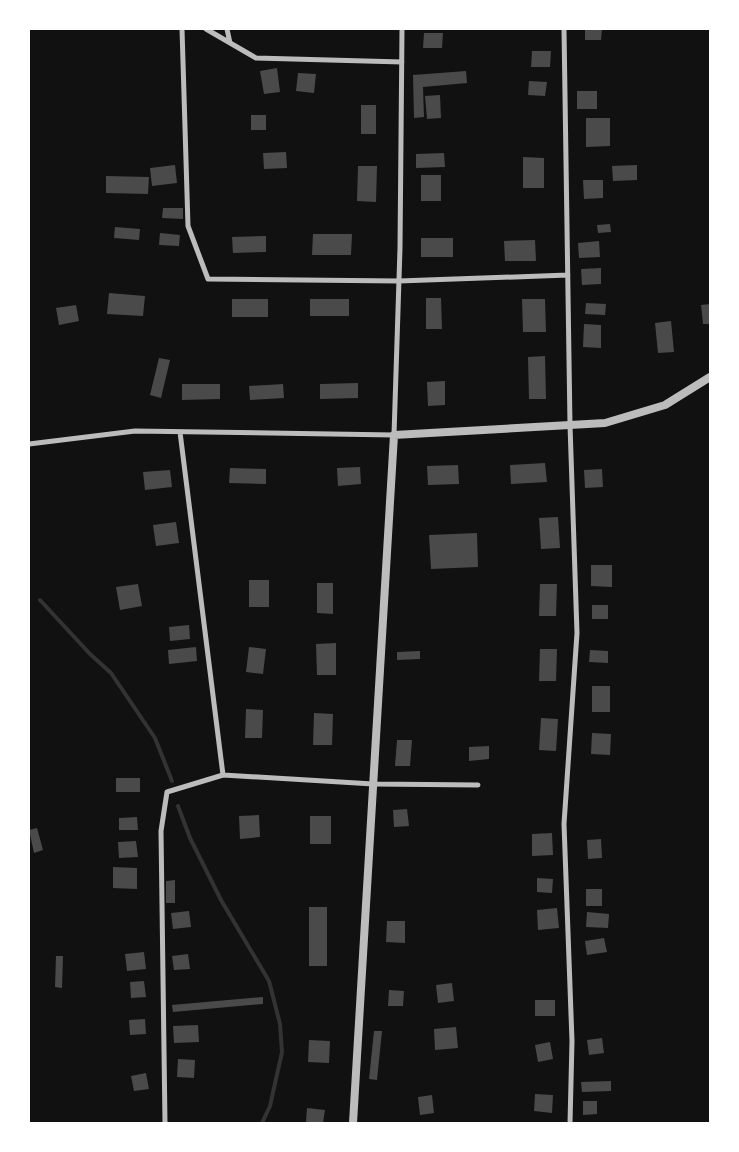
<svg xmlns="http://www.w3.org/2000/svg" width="739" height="1152" font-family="'Playfair Display',serif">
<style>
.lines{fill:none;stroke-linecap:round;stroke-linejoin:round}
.stream{stroke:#333;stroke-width:4}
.building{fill:#4a4a4a}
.minor{stroke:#bcbcbc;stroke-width:5}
.tertiary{stroke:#bcbcbc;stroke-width:8}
</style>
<rect width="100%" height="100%" fill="#111"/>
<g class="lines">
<path class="stream" d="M40,600L90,654L111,673L155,738L172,781
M178,806L190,838L221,900L269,981L280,1024L282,1052L270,1106L262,1123"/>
</g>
<path class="building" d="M585,29H602L601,40H585Z
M424,33H443L442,48H423Z
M532,51H551L550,67H531Z
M277,68L280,92L264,94L260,71Z
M466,71L467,83L423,87L424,117L414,118L413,75Z
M298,73L316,74L314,93L296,91Z
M529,81L547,82L545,96L528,95Z
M577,91H597V109H577Z
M440,95L441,118L427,119L425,96Z
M361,105H376V134H361Z
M251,115H266V130H251Z
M586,118H610V146L586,147Z
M286,152L287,168L264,169L263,153Z
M444,153L445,167L416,168V154Z
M523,157L544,158V188H523Z
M175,165L177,183L152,186L150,168Z
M637,165V180L613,181L612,166Z
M358,166H377L376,202L357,201Z
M421,175H441V201H421Z
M106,176L149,177L148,194L106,193Z
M583,180H603V198L584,199Z
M163,208H183V219L162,218Z
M610,224L611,232L598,233L597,225Z
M115,227L140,229L139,240L114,238Z
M160,233L180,235L179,246L159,245Z
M313,234H352L351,255H312Z
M266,236V252L233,253L232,237Z
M421,238H453V257H421Z
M535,240L536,261H505L504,241Z
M599,241L600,257L579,258L578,243Z
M601,268V284L582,285L581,269Z
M109,293L145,296L143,316L107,314Z
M426,298H441L442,329H426Z
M232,299H268V317H232Z
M310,299H349V316H310Z
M522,299H545L546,332H523Z
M586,303L606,304L605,315L585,314Z
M710,304V324H703L701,305Z
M76,305L79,321L59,325L56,308Z
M671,321L674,352L658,353L655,323Z
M584,324L601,325V348L583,347Z
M545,356L546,399H529L528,357Z
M159,358L170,360L161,398L150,395Z
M445,381V405L428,406L427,382Z
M358,383V398L320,399V384Z
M182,384H220V399L182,400Z
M283,384L284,398L250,400L249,386Z
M545,463L547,482L511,484L510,465Z
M458,465L459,484L428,485L427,466Z
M360,467L361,484L338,486L337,468Z
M230,468L266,469V484L229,483Z
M602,469L603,487L585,488L584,470Z
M170,470L172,487L145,490L143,472Z
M558,517L560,548L541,549L539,518Z
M176,522L179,543L156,546L153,525Z
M477,533L478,567L431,569L429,535Z
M591,565H612V587L591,586Z
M249,580H269V607H249Z
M317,583H333V614L317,613Z
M138,584L142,606L120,610L116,587Z
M540,584H557L556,616H539Z
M592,605H608V619H592Z
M189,625L190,639L170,641L169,627Z
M336,643V675H317L316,644Z
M196,647L197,661L169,664L168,650Z
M249,647L266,649L263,674L246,672Z
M540,649H557L556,681H539Z
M590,650L608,651V663L589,662Z
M420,651V659L397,660V652Z
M592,686H610V712H592Z
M246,709L263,710L262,738H245Z
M314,713L333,714L332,745H313Z
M541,718L558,719L556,751L539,750Z
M592,733L611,734L610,755L591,754Z
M397,740H412L410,766H395Z
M489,746V759L469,761V747Z
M116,778H140V792H116Z
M407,809L409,826L394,827L393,810Z
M259,815L260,837L240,839L239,816Z
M310,816H331V844H310Z
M137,817L138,830H119V818Z
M37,828L43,850L34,853L29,830Z
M552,833L553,855L532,856V834Z
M601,839L602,858L588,859L587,840Z
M136,841L138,857L119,858L118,842Z
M113,867L137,868V889L113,888Z
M537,878L553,879L552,893L537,892Z
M175,880V903H166V881Z
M586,889H602V906H586Z
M309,907H327V966H309Z
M557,908L559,928L538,930L537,910Z
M189,911L191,927L173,929L171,913Z
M587,912L609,914L608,928L586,927Z
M387,921H405V943L386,942Z
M604,938L607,952L587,955L585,941Z
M144,952L146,969L127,971L125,954Z
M188,954L190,969L174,970L172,956Z
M56,956H63L62,988L55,987Z
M144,981L146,997L131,998L130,982Z
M452,983L454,1001L438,1003L436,985Z
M389,990L404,991L403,1006H388Z
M263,997V1004L173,1012L172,1005Z
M535,1000H555V1016H535Z
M145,1019L146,1034L130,1035L129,1020Z
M198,1025L199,1042L174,1043L173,1026Z
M456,1027L458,1048L435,1050L434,1029Z
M374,1031H382L377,1080L369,1079Z
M602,1038L604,1053L589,1055L587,1040Z
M309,1040L330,1041L329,1063L308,1062Z
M550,1042L553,1059L538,1062L535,1045Z
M178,1059L195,1060L194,1078L177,1077Z
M146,1073L149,1089L134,1091L131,1076Z
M611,1081V1091L582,1092L581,1082Z
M535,1094L553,1095L552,1113L534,1111Z
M432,1095L434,1113L420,1115L418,1097Z
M583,1101H597V1114L583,1115Z
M307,1108L325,1110L323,1123L306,1122Z"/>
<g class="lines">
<path class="minor" d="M182,29L188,226L208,279L399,281L568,275
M206,29L256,58L402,62
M227,29L230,43
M564,29L570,425L577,633L564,824L572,1041L570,1123
M180,432L223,775
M29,444L135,431L394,435L400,248L402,29
M165,1123L161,831L167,792L223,775L373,784L478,785"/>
<path class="tertiary" d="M353,1123L394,435L605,423L665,405L710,377"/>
</g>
<rect width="739" height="1152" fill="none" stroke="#ffffff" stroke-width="60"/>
</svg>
